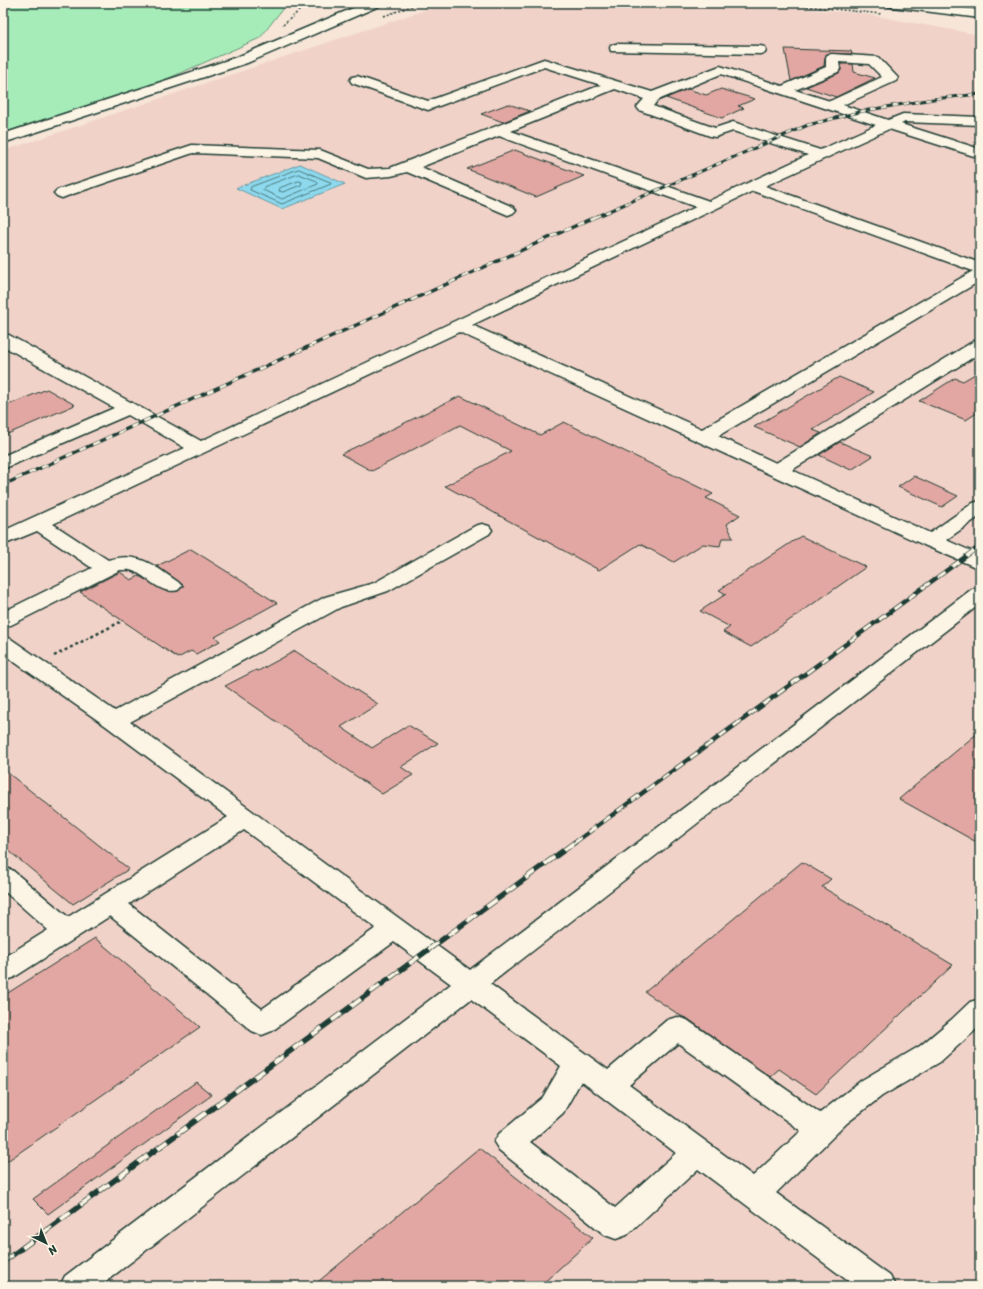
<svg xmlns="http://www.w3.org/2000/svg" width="983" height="1289" font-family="Sriracha,sans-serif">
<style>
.built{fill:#f1d2c8}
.green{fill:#a6ecb8;stroke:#629476}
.water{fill:#8ed9ee;stroke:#629ba4}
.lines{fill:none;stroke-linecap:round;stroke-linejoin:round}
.shore{stroke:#4b7b7e;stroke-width:1}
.building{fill:#e2a7a2;stroke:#1f3d34}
.minor-casing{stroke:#1f3d34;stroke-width:3}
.highway-casing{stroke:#1f3d34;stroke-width:3}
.path-far1{stroke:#1f3d34;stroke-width:1.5;stroke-dasharray:2 2;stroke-linecap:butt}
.path{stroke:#1f3d34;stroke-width:2.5;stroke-dasharray:3 3;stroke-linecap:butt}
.minor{fill:#fcf5e5;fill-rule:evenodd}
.highway{fill:#fcf5e5;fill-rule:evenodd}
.rail-far3-casing{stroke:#1f3d34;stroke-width:3}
.rail-far2-casing{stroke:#1f3d34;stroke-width:3.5}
.rail-far1-casing{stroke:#1f3d34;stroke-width:4.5}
.rail-casing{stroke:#1f3d34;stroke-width:5.5}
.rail-far3{stroke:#fcf5e5;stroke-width:2;stroke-dasharray:5.5;stroke-linecap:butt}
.rail-far2{stroke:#fcf5e5;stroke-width:2.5;stroke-dasharray:7;stroke-linecap:butt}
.rail-far1{stroke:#fcf5e5;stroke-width:3;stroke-dasharray:9;stroke-linecap:butt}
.rail{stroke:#fcf5e5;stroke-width:4;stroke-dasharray:12;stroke-linecap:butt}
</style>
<rect width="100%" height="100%" fill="#f7e5d8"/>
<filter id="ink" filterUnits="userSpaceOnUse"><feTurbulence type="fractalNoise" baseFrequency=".025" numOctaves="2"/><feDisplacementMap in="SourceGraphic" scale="8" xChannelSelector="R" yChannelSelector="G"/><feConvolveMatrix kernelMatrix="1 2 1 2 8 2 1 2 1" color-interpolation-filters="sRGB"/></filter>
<g filter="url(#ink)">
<path class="built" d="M446,3H720L859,13L980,35V1286H3V151Z"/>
<path class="green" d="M3,3H287L260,38L167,79L3,133Z"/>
<path class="water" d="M300,164L345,184L282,209L236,188Z"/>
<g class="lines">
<path class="shore" d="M299,169L330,182L331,184L282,204L250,190L251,187Z
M299,174L317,181L318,184L282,199L263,190L264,187Z
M299,181L302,182L301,185L283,192L279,191L280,188Z"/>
</g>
<path class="building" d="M785,49L851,51L852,54H827L825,58L824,66L791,81Z
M841,64H853L854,72L875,78L836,97L806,87L839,73L841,70Z
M688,89L706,95L721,89L755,99L738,106L744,108L722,118L666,98Z
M508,104L530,111L503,122L481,114Z
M515,150L584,176L536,197L467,169Z
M980,371V411L966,420L919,401L955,378L963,381Z
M839,377L874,392L813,430L821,433L800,447L754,427Z
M47,389L75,405L3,436V407Z
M460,396L540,435L564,422L713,494L706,498L740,515L727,524L733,538H722L720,546L703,544L674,562L640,544L599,570L445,486L511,451L460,425L372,471L341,454Z
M840,442L873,456L851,470L819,455Z
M914,476L958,496L942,507L898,487Z
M801,536L866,567L751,647L723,632L730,627L700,611L726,594L719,590Z
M191,549L277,603L215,637L220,641L196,654L191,651L178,658L80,592L120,572L131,580L139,576L165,591H178L183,587V585L157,566Z
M295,651L378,704L341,727L372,748L408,725L438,743L401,767L413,775L382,794L225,686L256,670L258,671Z
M980,731V844L899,799Z
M3,769L129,869L73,904L3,846Z
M802,862L831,879L822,887L953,965L816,1094L779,1069L770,1077L688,1019L681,1016L645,992Z
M95,938L200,1027L3,1164V996Z
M196,1082L212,1095L48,1214L33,1199Z
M479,1148L593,1238L540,1286H313Z"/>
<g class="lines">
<defs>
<path id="minor" d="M365,3H381L379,6L247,63L3,143V134L237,57Z
M616,44L760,46L765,47L766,50L765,53L760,54L611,51L610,48L611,45Z
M832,54L878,57L898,78L896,81L843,105L888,120L903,114L980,117V125L905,122L901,124L980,149V158L889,129L765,186L980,263V281L718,436L776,463L974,341L980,340V353L792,470L930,533L973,503L980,501V516L946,540L980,555V569L924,545L459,332L53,524L108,560C139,551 154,566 178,582L182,586L178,590C160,595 149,577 133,571C129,569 124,570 120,570L11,625L3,626V612L92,568L37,531L3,545V531L185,448L128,415L3,469V456L114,408L3,346V334L9,335L201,441L696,207L499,136L421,167L513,207L516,210L513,213L508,215L407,172L391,176L366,178L318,158L193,153L67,196L62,198L57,196L54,193L57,190L192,145L320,150L368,169L390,168L601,85L544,67L428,110L352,83L350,80L352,77L357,76L428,101L544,59L652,92L720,66L782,86L826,67V58L827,55ZM839,62L869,64L882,77L830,101L795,90L838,72L840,69ZM721,74L876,125L820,150L733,122L715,128L653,106L658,100ZM615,89L644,99L637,107L639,110L710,136L715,137L733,131L808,155L709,201L511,131ZM753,191L973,271L702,429L472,325Z
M482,524L489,526L492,530L489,534L388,591L341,607L130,722L470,970L972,589L980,588V604L490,984L608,1070L667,1020L677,1017L687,1020L820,1113L862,1080L920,1046L951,1020L970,1002L980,999V1026L940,1062L882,1096L847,1123L776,1193L890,1276L895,1286H855L698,1169L627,1235L616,1239L605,1235L499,1150L494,1142L499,1134L543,1097L561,1066L471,999L100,1286H60L65,1276L451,984L394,942L272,1031L262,1035L252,1031L110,916L13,978L3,981V958L48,930L3,890V867L12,870L68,917L228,817L106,726L3,654V637L11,639L115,711L325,597L374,583L475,526ZM244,830L376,928L262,1009L129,904ZM678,1043L801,1131L753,1176L629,1085ZM581,1081L676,1153L615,1208L530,1142L563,1113Z"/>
<path id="highway" d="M886,3H921L980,10V18L892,7L888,6Z"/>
</defs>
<use href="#minor" class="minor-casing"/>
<use href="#highway" class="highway-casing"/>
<path class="path-far1" d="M775,3L882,14
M384,16L420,3
M283,25L308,3"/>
<path class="path" d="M54,656L120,622"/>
<use href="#minor" class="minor"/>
<use href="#highway" class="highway"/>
<defs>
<path id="rail-far3" d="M595,217L808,125L863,111L933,99L980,94"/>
<path id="rail-far2" d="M3,485L597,216"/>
<path id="rail-far1" d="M574,843L980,546"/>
<path id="rail" d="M3,1262L575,842"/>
</defs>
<use href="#rail-far3" class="rail-far3-casing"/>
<use href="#rail-far2" class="rail-far2-casing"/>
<use href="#rail-far1" class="rail-far1-casing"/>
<use href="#rail" class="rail-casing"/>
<use href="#rail-far3" class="rail-far3"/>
<use href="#rail-far2" class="rail-far2"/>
<use href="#rail-far1" class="rail-far1"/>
<use href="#rail" class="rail"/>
</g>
</g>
<rect width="983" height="1289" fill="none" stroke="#fcf5e5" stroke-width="16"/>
<rect x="8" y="8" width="967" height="1273" fill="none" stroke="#1f3d34" stroke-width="1.5" filter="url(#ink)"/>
<g transform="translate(46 1243) rotate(137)" stroke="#fcf5e5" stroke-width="3" paint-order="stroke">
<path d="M0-3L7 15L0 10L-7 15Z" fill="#1f3d34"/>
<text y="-6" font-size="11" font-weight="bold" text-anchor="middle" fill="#1f3d34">N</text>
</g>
</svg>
